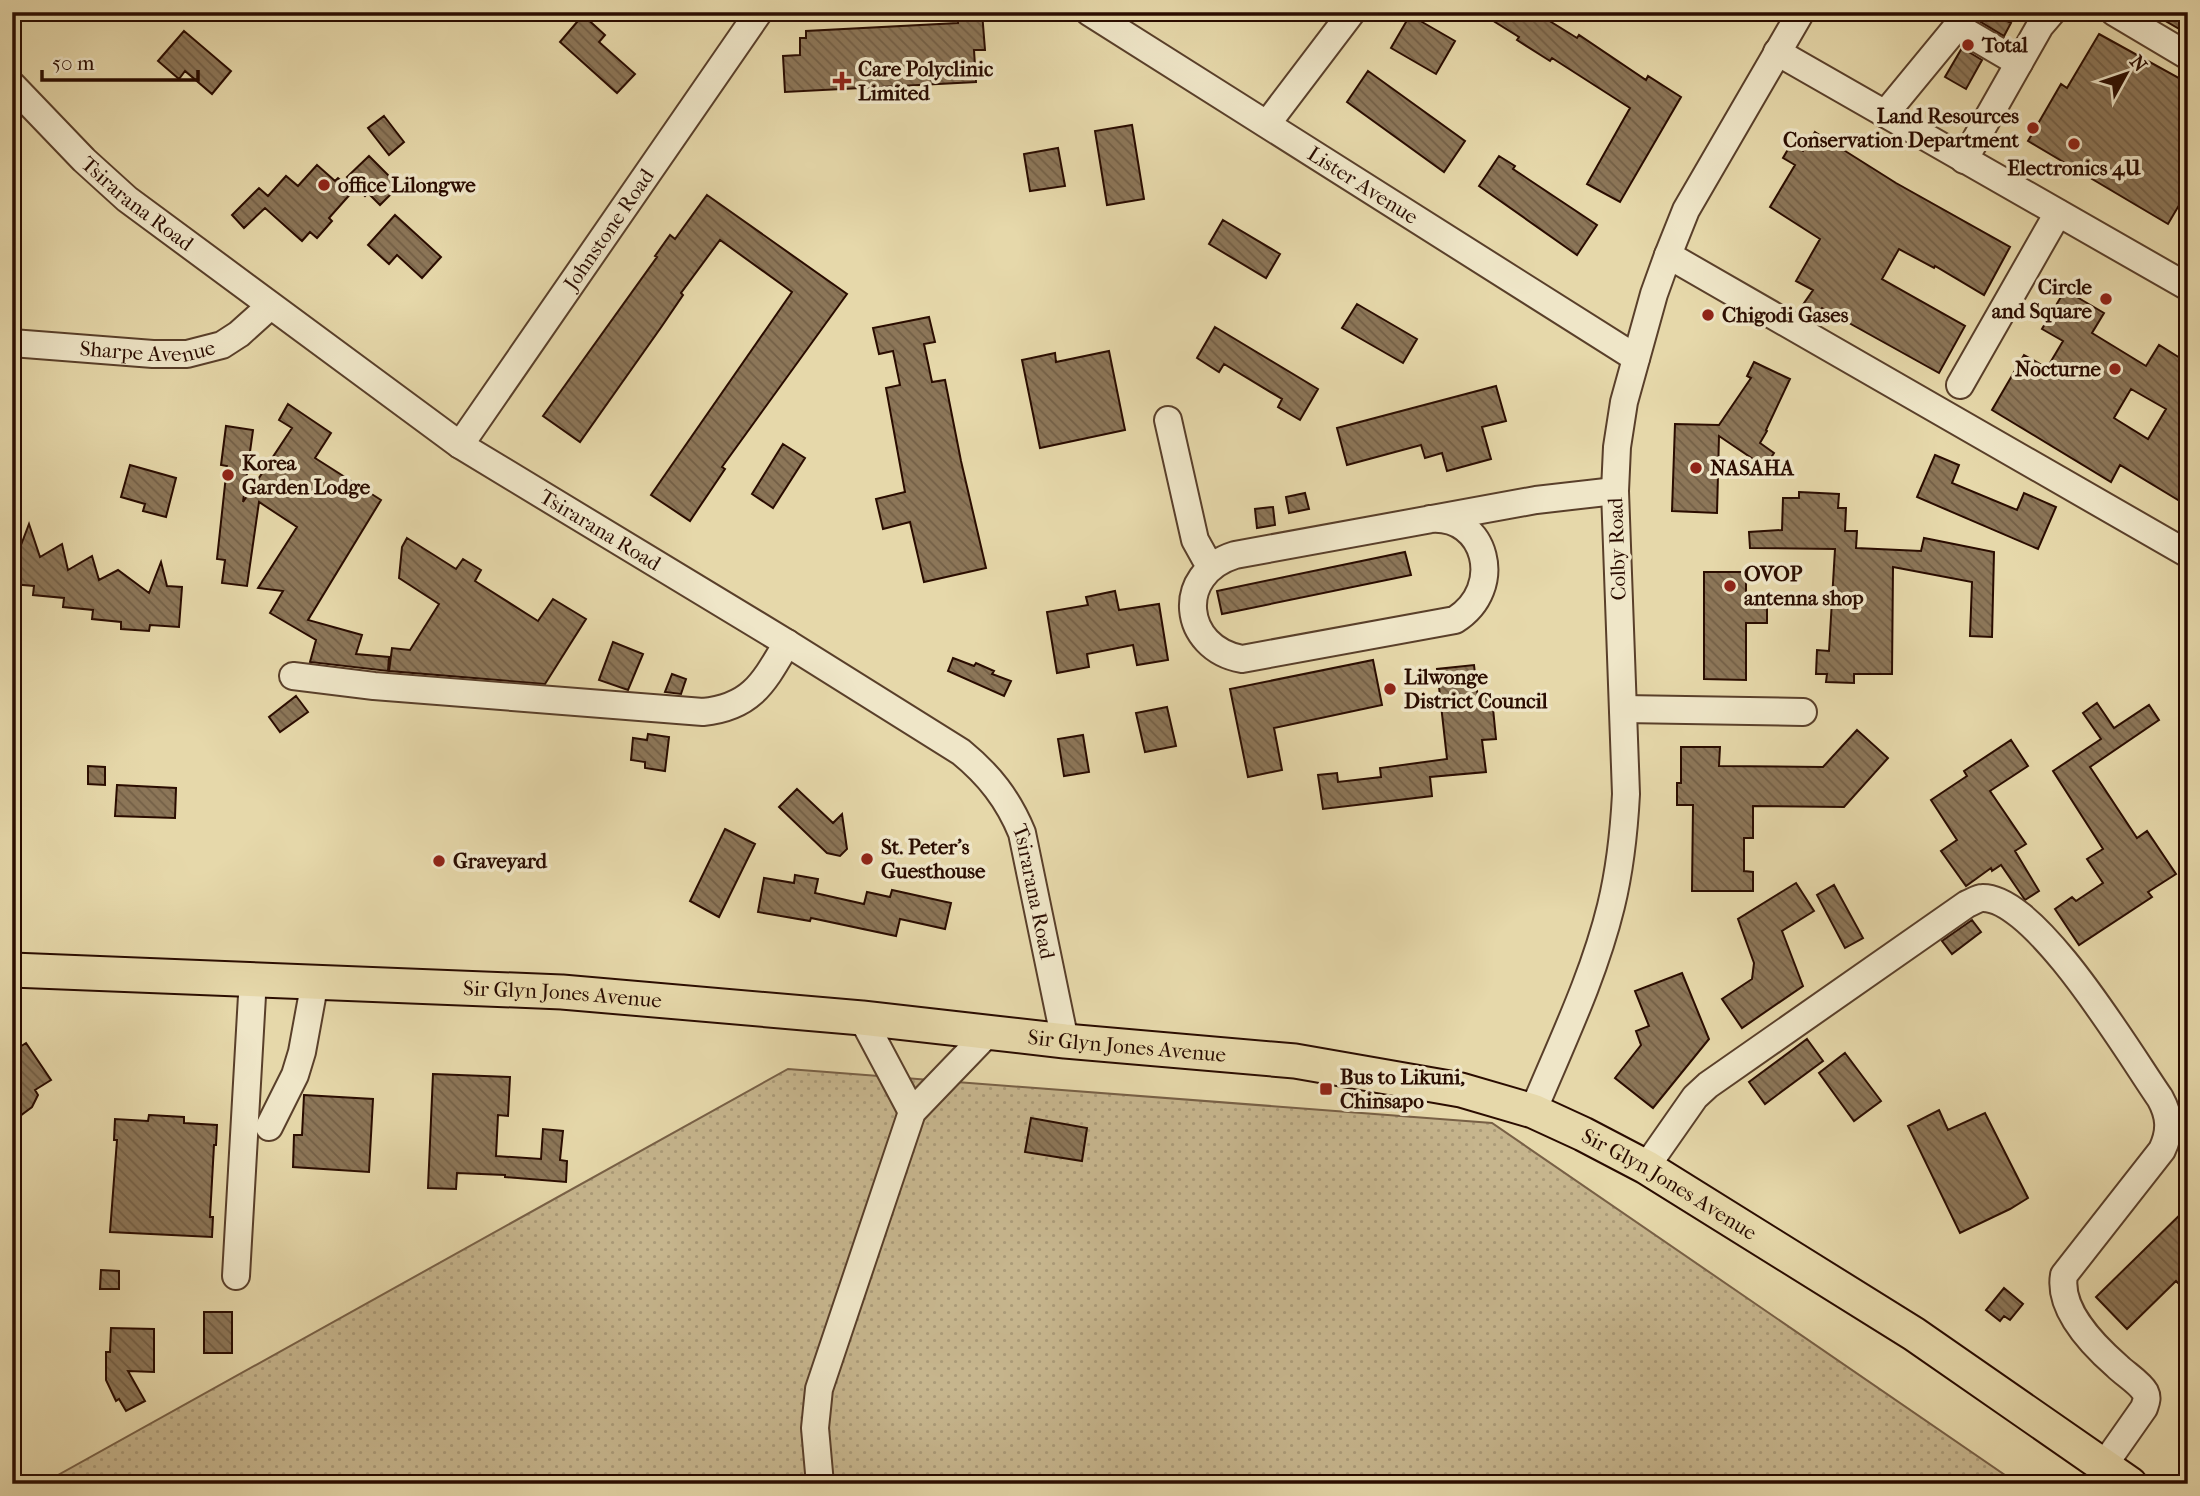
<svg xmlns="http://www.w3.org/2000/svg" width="2200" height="1496" font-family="'IM FELL French Canon',serif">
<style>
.green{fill:url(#green-dots);stroke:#786046;stroke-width:2}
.building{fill:url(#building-back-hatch);stroke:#2a0c00;stroke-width:2;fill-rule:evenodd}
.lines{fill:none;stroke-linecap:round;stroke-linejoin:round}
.minor-casing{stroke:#593f2a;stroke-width:30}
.major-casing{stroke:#2a0c00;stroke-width:37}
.minor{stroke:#efe6c8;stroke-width:26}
.major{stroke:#e6d8aa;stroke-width:33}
.poi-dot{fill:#8f2418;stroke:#efe6c8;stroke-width:2.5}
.labels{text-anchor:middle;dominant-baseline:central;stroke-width:7;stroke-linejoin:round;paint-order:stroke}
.poi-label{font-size:21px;font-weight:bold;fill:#2a0c00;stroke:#efe6c8;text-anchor:start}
.street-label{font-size:21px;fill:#2a0c00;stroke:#efe6c8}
</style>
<defs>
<pattern id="green-dots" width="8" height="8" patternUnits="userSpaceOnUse" patternTransform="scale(1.75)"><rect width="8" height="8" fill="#c6b58d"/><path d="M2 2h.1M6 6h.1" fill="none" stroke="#aa9a78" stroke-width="1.8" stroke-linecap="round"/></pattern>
<pattern id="building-back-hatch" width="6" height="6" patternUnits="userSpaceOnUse" patternTransform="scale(1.75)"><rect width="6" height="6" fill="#8c7658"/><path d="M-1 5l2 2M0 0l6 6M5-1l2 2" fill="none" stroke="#735f46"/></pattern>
</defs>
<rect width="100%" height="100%" fill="#e6d8aa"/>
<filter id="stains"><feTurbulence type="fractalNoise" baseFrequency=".00286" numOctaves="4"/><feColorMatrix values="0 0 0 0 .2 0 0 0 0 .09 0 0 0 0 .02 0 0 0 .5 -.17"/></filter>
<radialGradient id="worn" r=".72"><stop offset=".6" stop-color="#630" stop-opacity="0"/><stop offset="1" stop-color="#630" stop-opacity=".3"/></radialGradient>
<path class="green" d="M788,1069L1492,1123L2018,1484H42Z"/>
<path class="building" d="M958,12H982L985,50H974L976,82L785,92L783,56L800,55V38H806V31L958,23Z
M1479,12H1535L1577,38L1579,35L1646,80L1648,76L1681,97L1620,202L1587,184L1630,108L1552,58L1550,61L1517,40L1519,37Z
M1953,12H1991L2011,23L2004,36L1969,15Z
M2150,12H2188V34Z
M583,15L605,35L599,42L635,74L617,93L560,42Z
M1410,15L1455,41L1436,74L1391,48Z
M184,31L231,71L212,94L185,71L179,79L158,61Z
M2099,34L2188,83V190L2168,224L2028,141L2061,84L2067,88Z
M1962,48L1982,60L1966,89L1945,77Z
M1368,71L1465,141L1444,172L1347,102Z
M384,116L404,142L389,155L368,128Z
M1132,125L1144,199L1107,205L1095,131Z
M1815,132L1896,183L2010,247L1984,295L1935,266L1934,268L1899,249L1882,279L1965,326L1939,373L1822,308L1817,316L1802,306L1813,290L1796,281L1820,239L1770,207L1795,165L1783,158L1791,144L1803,151Z
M1058,148L1065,186L1030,191L1024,154Z
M369,156L399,186L380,205L368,193L365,196L347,177Z
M1499,156L1515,166L1513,169L1597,225L1577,255L1479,186Z
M317,165L335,181L338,178L353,191L329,218L332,221L317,238L310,232L302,241L265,208L244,228L232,215L259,188L268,196L286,176L298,186Z
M707,195L847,294L722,467L725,469L690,521L651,495L792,292L720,240L681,293L683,295L662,326L580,442L543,416L657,257L655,256L670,235L675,239Z
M395,215L441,257L422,278L397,255L389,264L368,245Z
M1223,220L1280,254L1266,278L1209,244Z
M2065,290L2104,313L2092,333L2146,366L2159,345L2188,363V506L2120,465L2111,482L1992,410L2024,355L2047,368L2063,341L2042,329ZM2131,389L2166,409L2148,439L2114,418Z
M1357,304L1417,339L1403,363L1342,328Z
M929,317L935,342L924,344L932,382L945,380L961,461L986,568L924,582L910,522L883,529L876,499L905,492L886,388L900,385L893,351L879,354L873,328Z
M1215,327L1318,389L1300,420L1278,407L1282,399L1224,364L1219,372L1197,358Z
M1109,351L1125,430L1040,448L1022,360L1055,353L1056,362Z
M1754,362L1790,379L1766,430L1767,431L1760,443L1774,453L1765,467L1719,436L1717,513L1672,511L1675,424L1719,425L1751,378L1747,376Z
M1496,386L1506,421L1482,427L1491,459L1447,471L1442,453L1425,458L1421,445L1347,465L1337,428Z
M288,404L331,433L315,458L381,500L308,620L362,635L356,654L389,657L388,671L310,662L316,640L270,613L283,591L258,588L297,527L259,502L247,586L222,583L225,560L217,559L227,466L221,465L226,426L253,430L243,502L292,428L279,420Z
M783,444L805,458L773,508L752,494Z
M1935,455L1959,465L1952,483L2017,510L2024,493L2056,507L2038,549L1917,497Z
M130,465L176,478L166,517L143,511L145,504L121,497Z
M1799,492L1839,494L1838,508H1846L1845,531H1857L1856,548L1921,551L1924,538L1994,552L1992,637L1970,636L1972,582L1893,567L1892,674H1854V683L1826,682L1827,674H1816L1817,650L1829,651L1835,549L1750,548L1749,532L1782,530L1783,498H1799Z
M1305,493L1309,509L1289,513L1286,497Z
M1273,507L1275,525L1257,528L1255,509Z
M29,524L40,557L62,544L68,570L92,556L99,580L118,570L149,593L161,562L167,586L182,587L179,627L150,625L149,631L121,629V622L92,619L93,610L63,607L64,598L33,595L34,586L12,584V544L21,545Z
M407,538L456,569L463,559L481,570L475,581L538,621L553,599L586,619L545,684L389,671L392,648L410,650L439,604L399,578L402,547Z
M1405,552L1411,575L1222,614L1217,591Z
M1704,572H1746V601H1767V623H1746V680L1704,679Z
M1115,591L1119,610L1159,604L1168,660L1137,665L1133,645L1087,654L1089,667L1057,673L1047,612L1088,605L1086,597Z
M613,642L643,654L628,690L599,680Z
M953,658L974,666L976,663L994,671L992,674L1011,681L1004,696L948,671Z
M1373,660L1382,705L1274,728L1282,770L1248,777L1230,689Z
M1474,665L1478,699L1492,698L1496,739L1482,740L1486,772L1430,777L1432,796L1323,809L1318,775L1337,773L1338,782L1381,777L1380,768L1447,759L1437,669Z
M672,674L686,679L681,694L665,692Z
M296,696L308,712L280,732L269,717Z
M2097,703L2114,728L2149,705L2159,720L2090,767L2137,838L2147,831L2176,874L2148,892L2152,897L2079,945L2055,909L2072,897L2076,901L2103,883L2087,859L2103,849L2053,771L2101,739L2083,713Z
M1167,707L1176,746L1145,752L1136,713Z
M1857,730L1888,758L1844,807L1753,806V838H1744V871L1753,872V891H1692L1693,805H1677V783H1681V747H1720L1719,766L1823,767Z
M648,734L669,737L665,771L645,768V762L631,760L633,738L647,740Z
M1083,735L1089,772L1064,776L1058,739Z
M2011,740L2028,766L1990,791L2026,844L2015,851L2039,891L2025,900L2001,865L1992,871L1991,868L1966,886L1941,851L1957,840L1931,800L1967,776L1964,771Z
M88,766L105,767V785L88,784Z
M117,785L176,788L175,818L115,816Z
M797,789L833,823L842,814L847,849L840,856L827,853L779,807Z
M725,829L755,844L719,917L690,901Z
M795,875L818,879L815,893L864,904L867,892L890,897L892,890L951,903L945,929L900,919L896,936L811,918L810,921L758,912L764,878L794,883Z
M1796,883L1814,911L1782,931L1803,986L1742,1028L1722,999L1752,979L1754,963L1738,919Z
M1834,885L1863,938L1845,948L1817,895Z
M1972,920L1981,932L1952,954L1942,941Z
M1682,973L1709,1039L1653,1108L1615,1078L1641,1045L1636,1031L1649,1026L1635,991Z
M1807,1039L1823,1061L1765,1104L1749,1082Z
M26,1043L51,1080L35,1090L38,1095L32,1107L12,1122V1052Z
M1845,1053L1881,1101L1854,1121L1819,1073Z
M433,1074L510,1077L508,1116L498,1115L496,1156L541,1159L543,1129L563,1131L560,1160L567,1161L566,1182L505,1177V1175L457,1173L456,1189L428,1188Z
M304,1095L373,1099L369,1172L293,1167L294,1135H302Z
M1939,1110L1948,1130L1985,1113L2028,1198L2010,1209L1960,1233L1908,1126Z
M149,1115L184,1117V1123L217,1125L216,1145H214L210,1217H213L212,1237L110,1232L117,1140H114L115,1119L148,1121Z
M1031,1118L1087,1128L1082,1161L1025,1152Z
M2188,1207V1293L2176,1281L2127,1329L2096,1297Z
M101,1270L119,1271V1289H100Z
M2004,1288L2023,1304L2010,1320L2004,1316L2000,1321L1986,1310Z
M204,1312H232V1353H204Z
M111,1328L154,1329V1372L128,1371L145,1401L126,1411L119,1399L116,1401L106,1380V1352H110Z"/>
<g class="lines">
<defs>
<g id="minor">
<path id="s1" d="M1089,12L1636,358"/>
<path d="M2114,12L2188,56"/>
<path d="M1777,52L2188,287"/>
<path id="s2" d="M12,85L84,160L127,199L460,445L787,643L961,752C989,775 1008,799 1022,833L1065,1041"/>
<path d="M1885,114L1955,29H1961L2019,63"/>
<path d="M1267,124L1352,12"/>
<path d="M1964,160L2040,26L2052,12"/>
<path d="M1668,255L2188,554"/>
<path id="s3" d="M12,343L153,354H187L222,345L239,334L270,306"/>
<path d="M1960,385L2058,213"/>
<path d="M1168,420L1195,540L1205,558L1212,565"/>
<path id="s4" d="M460,445L759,12"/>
<path d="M1430,519C1486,514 1506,588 1455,620L1242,659C1182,648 1174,574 1235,555L1536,500L1615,491"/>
<path d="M293,676L374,686L703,712C752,707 764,682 787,643"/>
<path d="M1623,709L1803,712"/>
<path d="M862,1018L912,1112"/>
<path d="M1533,1111C1561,1044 1594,976 1611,906C1620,869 1624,832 1626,794L1615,491L1617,447L1624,402L1654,294L1668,255L1686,210L1801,12"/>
<path d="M269,1127L295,1075L302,1052L315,981"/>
<path d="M1646,1167L1695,1097L1708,1085L1967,904C1972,902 1978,898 1982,898C2036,896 2130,1055 2160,1098C2170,1116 2171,1131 2162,1150L2064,1275C2058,1309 2093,1345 2117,1366C2125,1374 2140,1383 2145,1392C2148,1398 2146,1402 2144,1408L2104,1465"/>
<path d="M236,1276L253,978"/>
<path d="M820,1484L815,1428L819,1389L912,1112L988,1033"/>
</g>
<g id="major">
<path id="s5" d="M12,970L562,992L862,1018L1065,1041L1295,1061L1461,1090L1533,1111L1583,1134L1646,1167L1914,1334L2130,1484"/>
</g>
</defs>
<use href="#minor" class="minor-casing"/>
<use href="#major" class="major-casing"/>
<use href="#minor" class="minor"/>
<use href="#major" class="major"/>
</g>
<g class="poi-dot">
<circle cx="1968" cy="45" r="7"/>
<path d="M838.5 70.5h7v7h7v7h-7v7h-7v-7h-7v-7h7z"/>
<circle cx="2033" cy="128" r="7"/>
<circle cx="2074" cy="144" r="7"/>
<circle cx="324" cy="185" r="7"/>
<circle cx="2106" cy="299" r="7"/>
<circle cx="1708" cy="315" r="7"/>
<circle cx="2115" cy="369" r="7"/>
<circle cx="1696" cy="468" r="7"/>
<circle cx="228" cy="475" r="7"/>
<circle cx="1730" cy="586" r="7"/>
<circle cx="1390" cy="689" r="7"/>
<circle cx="867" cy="859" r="7"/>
<circle cx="439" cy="861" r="7"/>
<rect x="1319" y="1082" width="14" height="14" rx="3.5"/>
</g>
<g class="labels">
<g class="poi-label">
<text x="1982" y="45">Total</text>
<text x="858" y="69">Care Polyclinic<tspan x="858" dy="24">Limited</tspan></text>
<text x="2019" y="116" text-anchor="end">Land Resources<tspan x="2019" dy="24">Conservation Department</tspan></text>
<text x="2074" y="168" text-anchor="middle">Electronics 4U</text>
<text x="338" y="185">office Lilongwe</text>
<text x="2092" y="287" text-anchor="end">Circle<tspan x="2092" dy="24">and Square</tspan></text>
<text x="1722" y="315">Chigodi Gases</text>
<text x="2101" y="369" text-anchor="end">Nocturne</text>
<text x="242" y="463">Korea<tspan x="242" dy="24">Garden Lodge</tspan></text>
<text x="1710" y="468">NASAHA</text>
<text x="1744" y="574">OVOP<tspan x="1744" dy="24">antenna shop</tspan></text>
<text x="1404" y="677">Lilwonge<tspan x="1404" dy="24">District Council</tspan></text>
<text x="881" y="847">St. Peter's<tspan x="881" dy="24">Guesthouse</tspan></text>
<text x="453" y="861">Graveyard</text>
<text x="1340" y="1077">Bus to Likuni,<tspan x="1340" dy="24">Chinsapo</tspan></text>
</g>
<g class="street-label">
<text stroke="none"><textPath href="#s1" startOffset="324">Lister Avenue</textPath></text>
<text stroke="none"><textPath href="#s2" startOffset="173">Tsirarana Road</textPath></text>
<text stroke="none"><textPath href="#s4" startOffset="262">Johnstone Road</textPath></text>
<text stroke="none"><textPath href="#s3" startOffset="136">Sharpe Avenue</textPath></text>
<text stroke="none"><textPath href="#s2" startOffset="740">Tsirarana Road</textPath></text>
<text transform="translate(1617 549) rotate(-92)">Colby Road</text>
<text stroke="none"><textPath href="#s2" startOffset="1326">Tsirarana Road</textPath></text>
<text stroke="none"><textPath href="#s5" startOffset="551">Sir Glyn Jones Avenue</textPath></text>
<text stroke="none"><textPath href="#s5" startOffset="1118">Sir Glyn Jones Avenue</textPath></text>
<text stroke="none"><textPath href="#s5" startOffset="1685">Sir Glyn Jones Avenue</textPath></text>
</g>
</g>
<rect width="2200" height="1496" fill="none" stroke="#e6d8aa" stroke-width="42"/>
<rect x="14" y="14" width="2172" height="1468" fill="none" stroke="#2a0c00" stroke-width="3.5"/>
<rect x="21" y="21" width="2158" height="1454" fill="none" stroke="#2a0c00" stroke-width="2"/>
<g transform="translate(2126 74) rotate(50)" stroke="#efe6c8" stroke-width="5" paint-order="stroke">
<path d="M0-5L12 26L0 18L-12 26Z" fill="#2a0c00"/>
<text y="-10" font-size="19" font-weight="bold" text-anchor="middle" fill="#2a0c00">N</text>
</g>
<path d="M42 70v10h156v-10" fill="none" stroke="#2a0c00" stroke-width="3.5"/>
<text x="52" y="70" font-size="21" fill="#2a0c00" stroke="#efe6c8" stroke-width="5" paint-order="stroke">50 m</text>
<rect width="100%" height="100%" filter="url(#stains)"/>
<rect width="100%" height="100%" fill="url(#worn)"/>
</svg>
